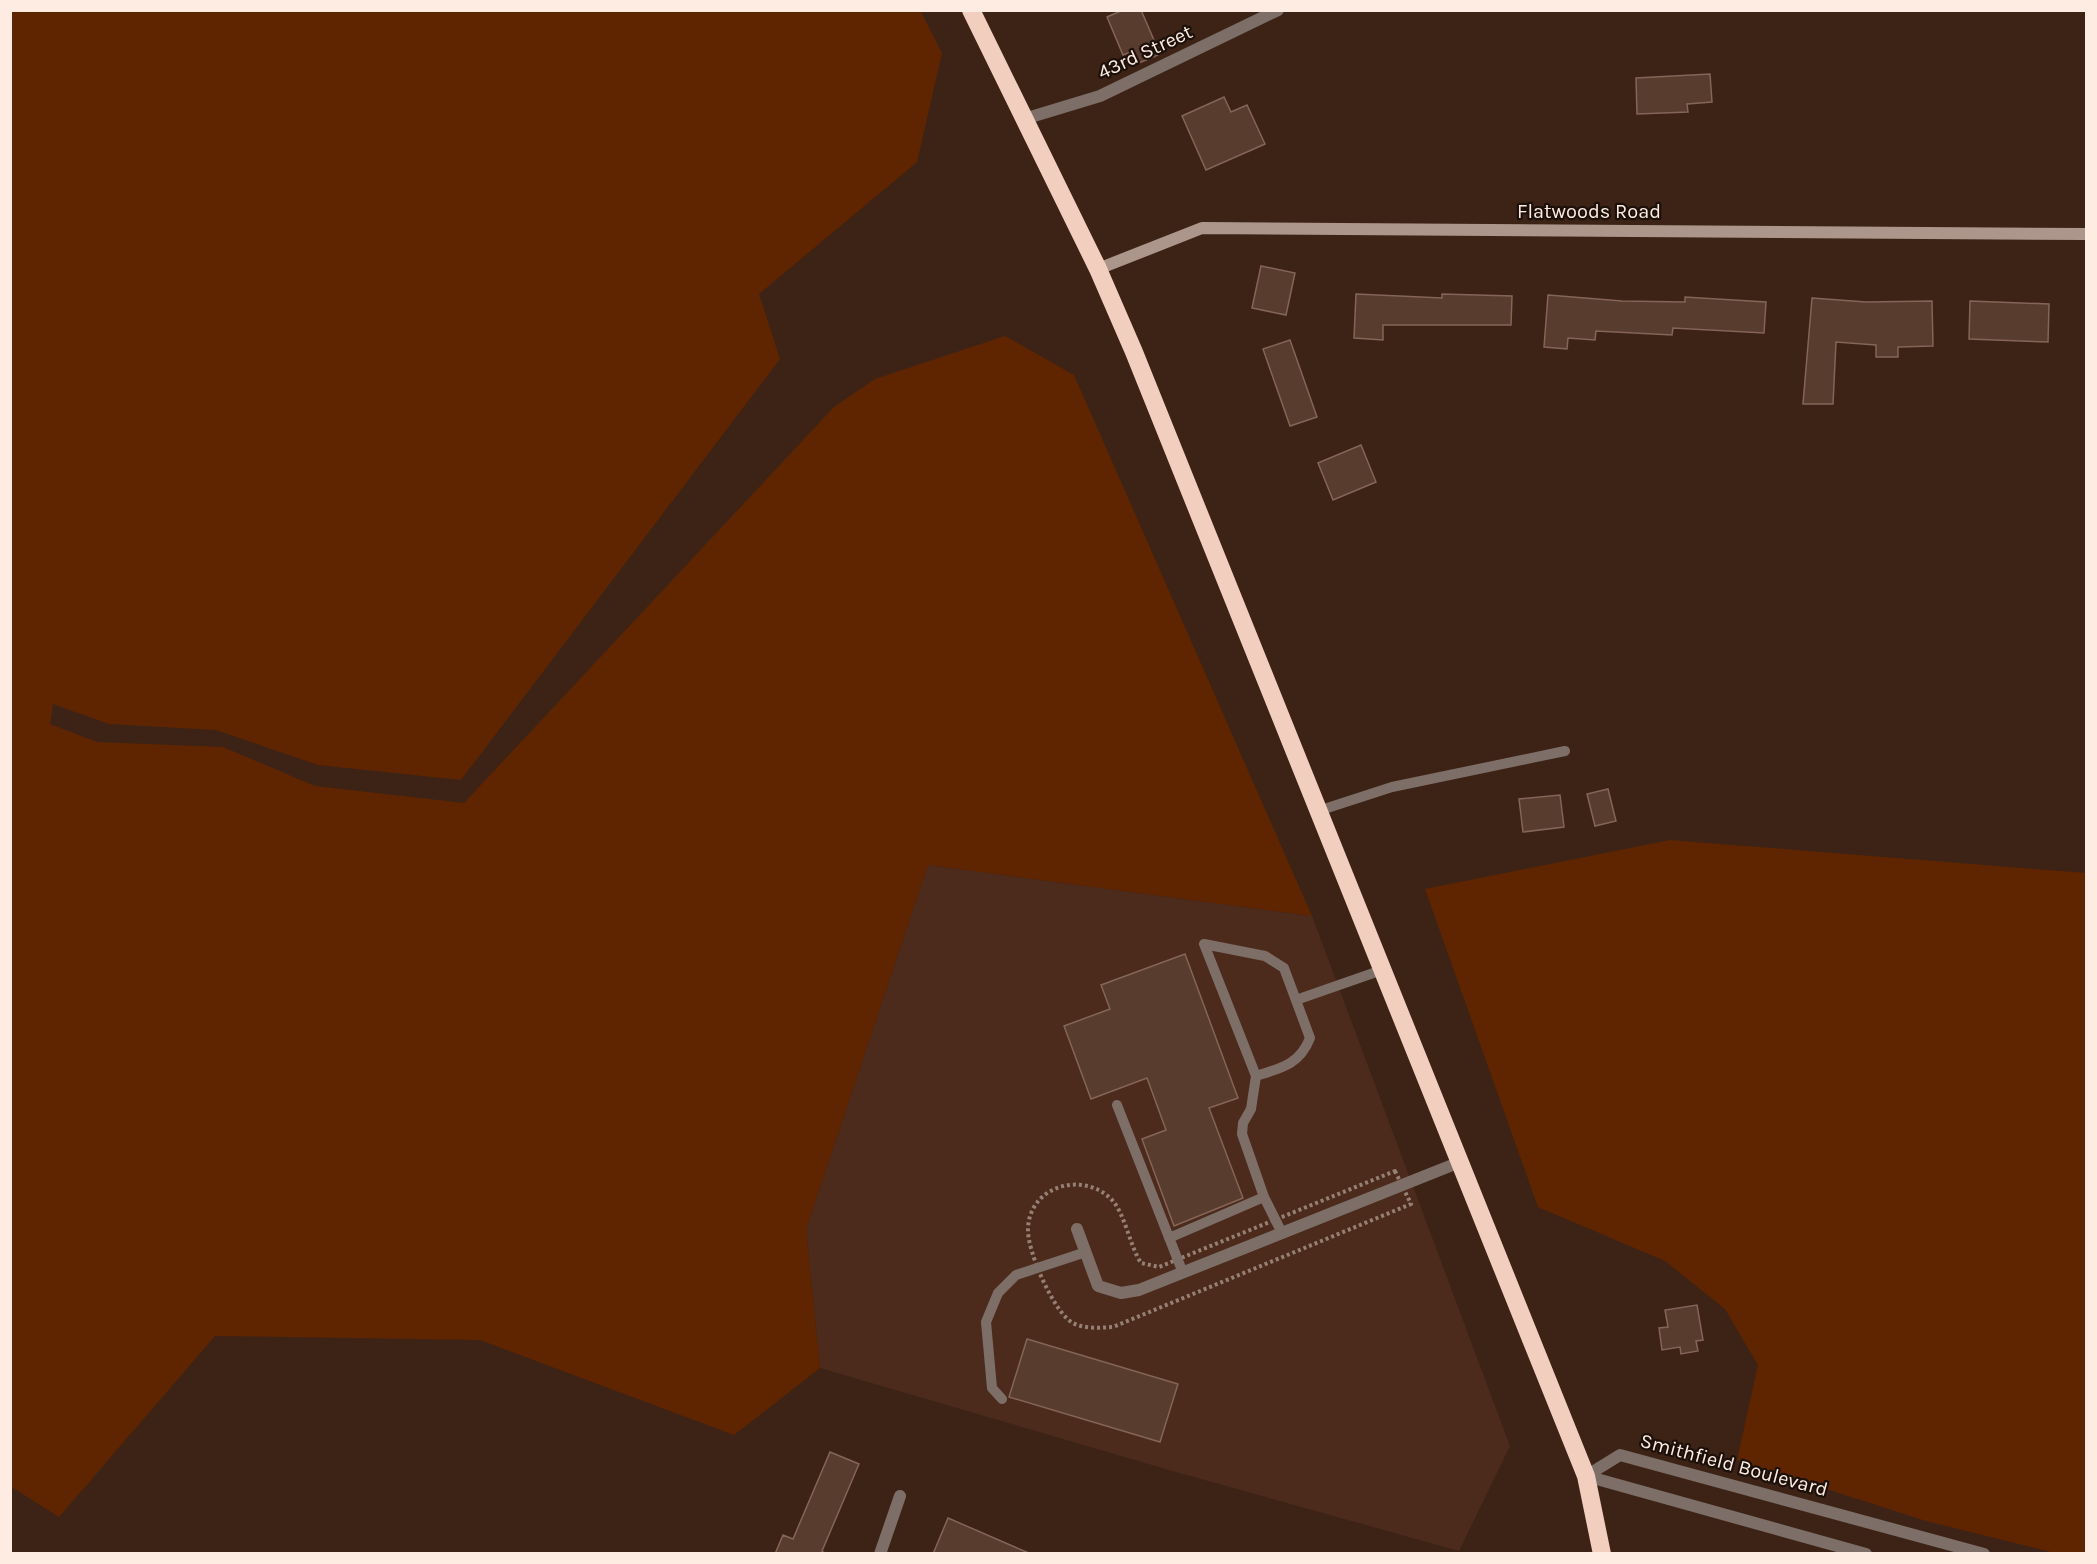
<svg xmlns="http://www.w3.org/2000/svg" width="2097" height="1564" font-family="Karla,sans-serif">
<style>
.built{fill:#4c2b1c}
.green{fill:#5f2501}
.building{fill:#583c2e;stroke:#846557;stroke-width:1.5}
.lines{fill:none;stroke-linecap:round;stroke-linejoin:round}
.path{stroke:#968074;stroke-width:4;stroke-dasharray:3 3;stroke-linecap:butt}
.lane{stroke:#7d6f68;stroke-width:10}
.street{stroke:#7d6f68;stroke-width:12}
.secondary{stroke:#ac968b;stroke-width:12}
.highway{stroke:#f2cebe;stroke-width:18}
.labels{text-anchor:middle;dominant-baseline:central;stroke-width:4.5;stroke-linejoin:round;paint-order:stroke}
.street-label{font-size:20px;fill:#feece3;stroke:#1c100a}
</style>
<rect width="100%" height="100%" fill="#3d2316"/>
<path class="built" d="M928,865L1312,916L1510,1446L1459,1551L1169,1470L820,1368L806,1229Z"/>
<path class="green" d="M920,10L942,53L917,162L759,294L780,359L461,780L318,765L216,730L109,724L53,704L50,724L97,742L223,747L315,786L464,803L834,407L875,379L1005,336L1074,375L1312,916L928,865L806,1229L820,1368L734,1435L480,1340L215,1336L59,1517L10,1486L11,11Z
M1670,840L2086,873V1553H2055L1926,1521L1737,1460L1758,1365L1725,1309L1665,1261L1538,1207L1425,889Z"/>
<path class="building" d="M1123,10H1141L1160,54L1139,63L1134,51L1123,55L1107,17Z
M1710,74L1712,102L1687,104L1688,112L1637,114L1636,78Z
M1224,97L1231,112L1247,105L1265,144L1206,170L1182,116Z
M1261,266L1295,273L1286,315L1252,308Z
M1356,294L1442,298V294L1512,296L1511,325H1383V340L1354,338Z
M1548,295L1622,301L1685,302V297L1766,302L1764,333L1673,328L1672,335L1596,331L1595,340L1568,338L1567,349L1544,347Z
M1812,298L1866,302L1932,301L1933,346L1898,347V357H1876V345L1836,342L1833,404H1803Z
M1970,301L2049,304L2048,342L1969,339Z
M1290,340L1317,417L1290,426L1263,349Z
M1361,445L1376,482L1333,500L1318,463Z
M1608,789L1616,821L1595,826L1587,794Z
M1560,795L1564,827L1523,832L1519,799Z
M1185,954L1238,1098L1209,1108L1243,1198L1174,1226L1142,1139L1166,1130L1147,1078L1091,1099L1064,1026L1110,1009L1101,985Z
M1697,1305L1703,1340L1696,1341L1698,1351L1681,1354L1680,1347L1662,1350L1659,1328L1668,1327L1665,1310Z
M1027,1339L1178,1384L1160,1442L1009,1397Z
M830,1452L859,1464L822,1551L826,1554H775L783,1535L793,1539Z
M948,1518L1031,1554H933Z"/>
<g class="lines">
<path class="path" d="M1395,1171L1411,1204L1113,1327C1099,1328 1085,1329 1073,1323C1054,1313 1027,1251 1028,1229C1029,1185 1085,1170 1113,1201C1125,1215 1130,1246 1141,1263L1159,1267Z"/>
<path class="lane" d="M1318,811L1392,787L1565,751
M1204,944L1256,1076L1251,1109L1243,1123L1242,1134L1264,1197L1282,1233
M1204,944L1265,956L1284,968L1310,1038C1300,1064 1282,1068 1256,1076
M1296,1000L1382,970
M1117,1105L1183,1273
M1169,1238L1264,1197
M1002,1399L992,1388L986,1322L998,1293L1016,1275L1086,1252"/>
<path class="street" d="M1024,119L1100,96L1278,10
M1077,1229L1098,1286L1121,1293L1139,1290L1460,1162
M1586,1476L1620,1455L1984,1554
M1586,1476L1866,1554
M880,1554L900,1496"/>
<path class="secondary" d="M1098,269L1202,228L2086,234"/>
<path class="highway" d="M971,10L1098,269L1134,352L1586,1476L1602,1554"/>
</g>
<g class="labels">
<g class="street-label">
<text transform="translate(1145 52) rotate(-25)">43rd Street</text>
<text x="1589" y="211">Flatwoods Road</text>
<text transform="translate(1734 1465) rotate(15)">Smithfield Boulevard</text>
</g>
</g>
<rect width="2097" height="1564" fill="none" stroke="#feece3" stroke-width="24"/>
</svg>
